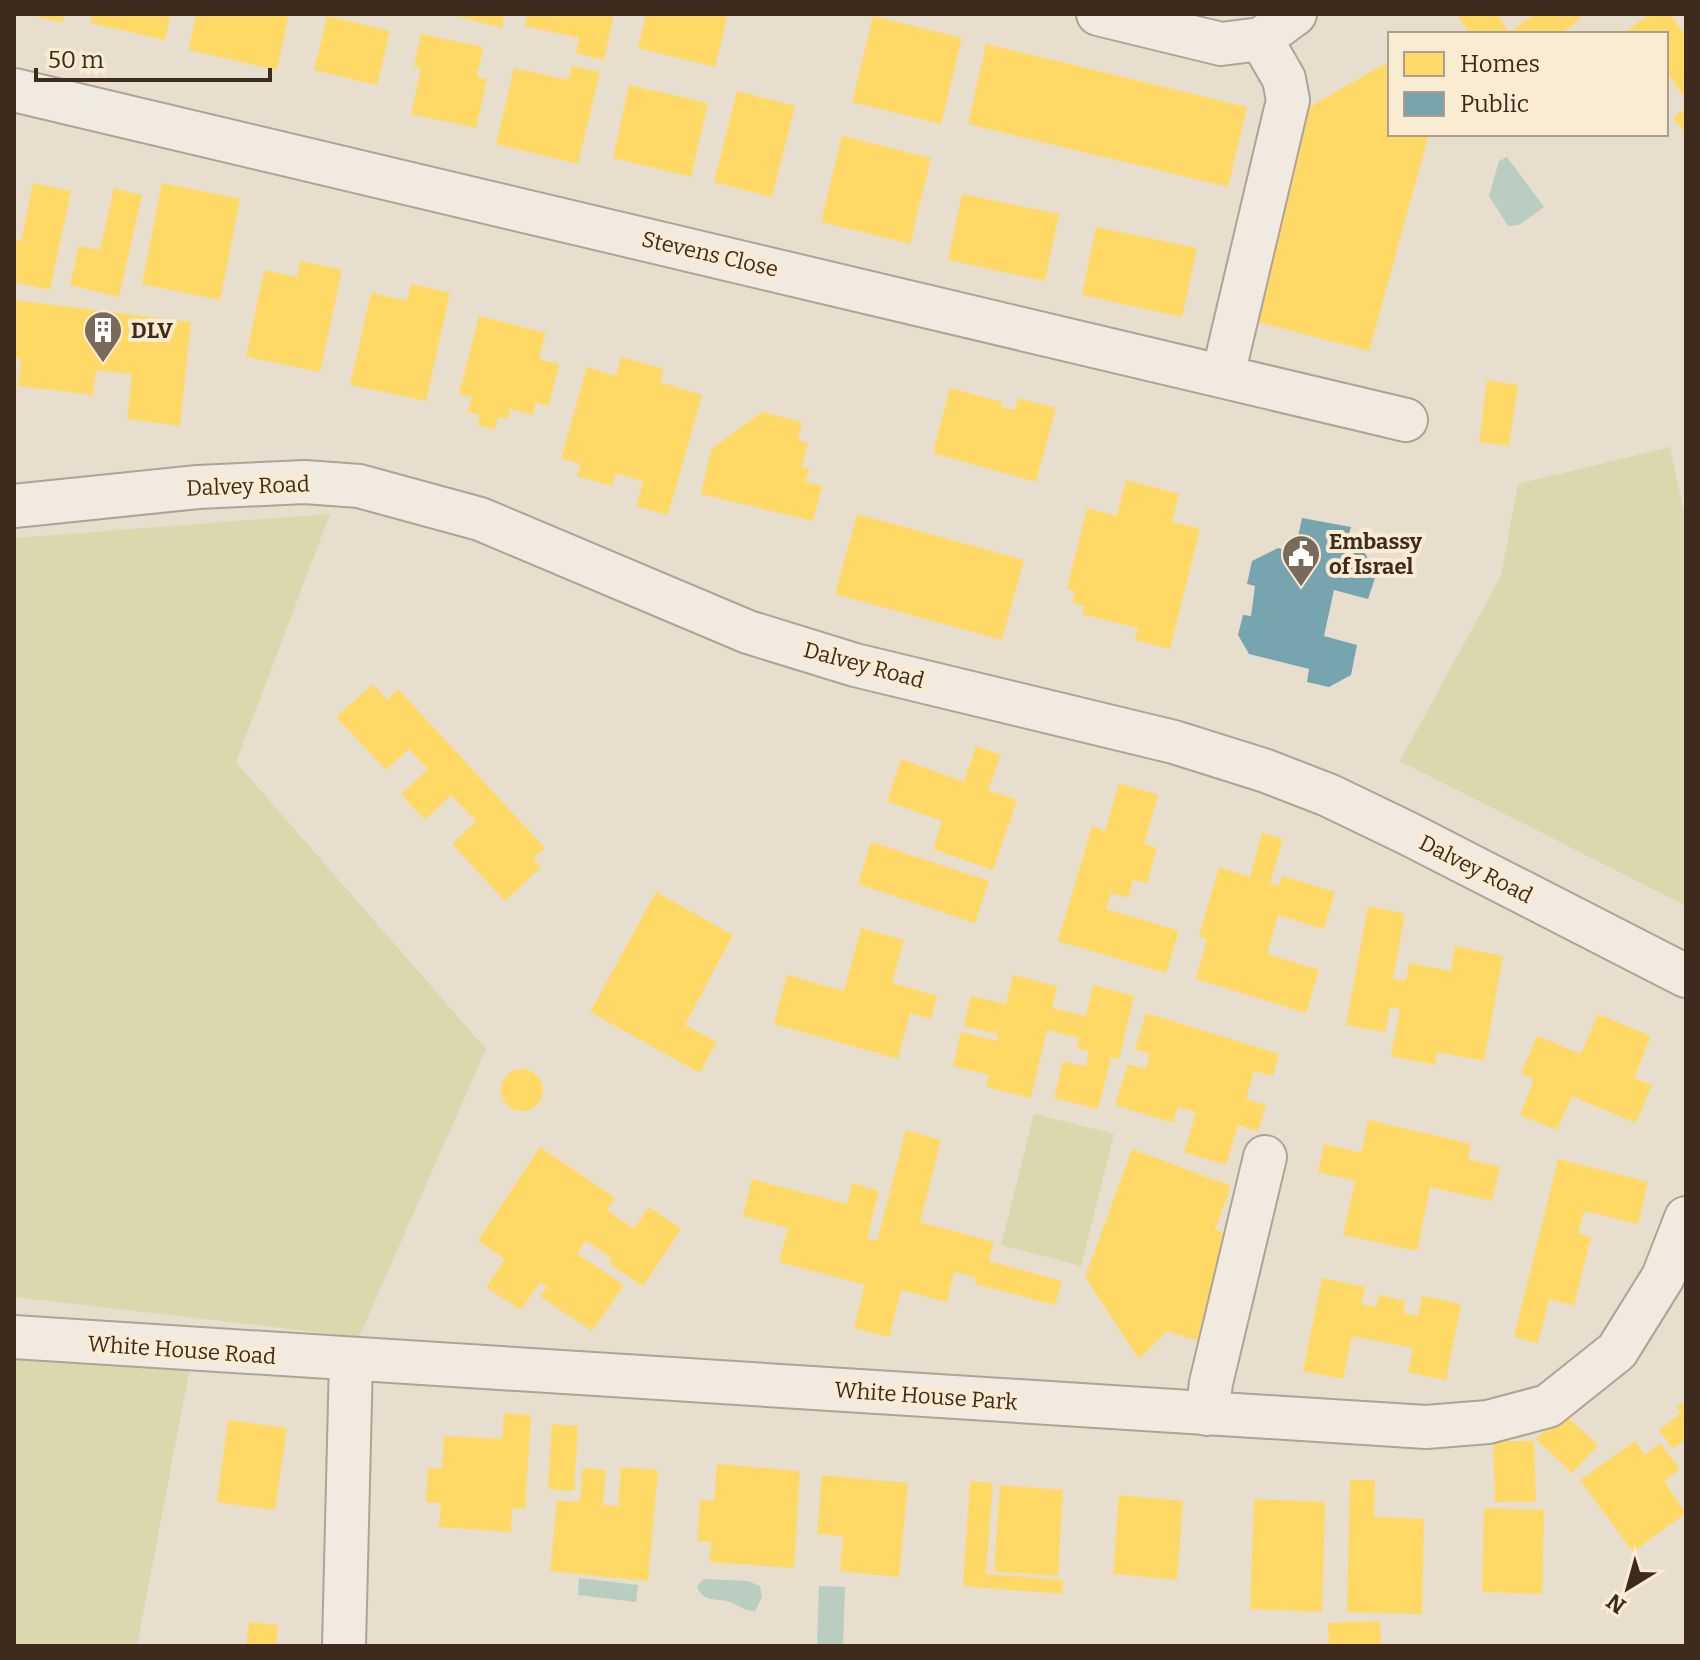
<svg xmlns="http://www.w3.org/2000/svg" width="1700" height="1660" font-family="Bitter,serif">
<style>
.green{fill:#dbd8ae}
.water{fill:#b9cdc0}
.homes{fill:#ffd966}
.public{fill:#76a5af}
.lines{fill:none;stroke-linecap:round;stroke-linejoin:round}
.minor-casing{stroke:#ada397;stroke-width:46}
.minor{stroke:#f0eae0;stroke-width:42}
.labels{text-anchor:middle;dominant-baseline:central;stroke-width:8;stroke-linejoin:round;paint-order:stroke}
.street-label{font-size:22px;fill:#3e2b1d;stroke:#faecd3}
.poi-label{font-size:22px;font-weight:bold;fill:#3e2b1d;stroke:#faecd3;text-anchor:start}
</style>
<rect width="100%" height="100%" fill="#e8decd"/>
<path class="green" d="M1670,447L1683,509H1686V906L1400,761L1501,576L1518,484Z
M330,514L236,762L486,1049L359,1337L14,1297V538Z
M1034,1114L1114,1134L1081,1266L1001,1245Z
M14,1344L190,1367L137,1646H14Z"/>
<path class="water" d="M1507,157L1544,207L1519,225L1508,226L1489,196L1499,161Z
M579,1578L638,1585L636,1602L578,1595Z
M704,1579L748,1581L760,1586L762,1597L755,1611C743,1611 740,1606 730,1602C716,1597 703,1604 697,1586Z
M819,1586L845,1587L843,1646H817Z"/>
<path class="homes" d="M25,14H64L63,23Z
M92,14H171L165,40L90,23Z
M196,14H289L277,70L189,50Z
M449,14H505L502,28Z
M527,14H614L604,60L576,53L579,38L525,26Z
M646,14H728L715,67L638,48Z
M1456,14H1497L1509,32L1535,14H1578L1581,19L1559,34H1470Z
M1650,14H1670L1686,36V100L1666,71V34H1622Z
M327,16L390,31L377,85L314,70Z
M873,16L962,38L941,124L852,102Z
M421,34L483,47L477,77L487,79L476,128L411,114L421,68L414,67Z
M986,44L1247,107L1228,187L968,124Z
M1390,61V134H1429L1369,351L1254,321L1302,111Z
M572,66L600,72L578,164L496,144L514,68L568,80Z
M629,85L708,103L691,177L613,158Z
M737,91L795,106L772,197L714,182Z
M1686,108V135L1673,117Z
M842,136L931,158L910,244L821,222Z
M33,183L71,191L50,290L14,282V240L21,241Z
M162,183L240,199L220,300L142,284Z
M114,188L142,195L119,297L70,285L79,246L100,250Z
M962,194L1059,214L1045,281L948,260Z
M1096,227L1197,248L1182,317L1082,295Z
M300,261L342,270L320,372L246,357L264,270L297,277Z
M411,284L450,293L426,401L350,385L371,293L407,301Z
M14,300L191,322L180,426L127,419L132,374L96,370L93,395L18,386L21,359L14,358Z
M479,316L546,333L539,359L559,364L549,406L536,403L533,415L510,409L508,419L498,417L495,430L478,425L480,415L468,412L472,397L459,394Z
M621,357L664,369L660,382L702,395L668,515L636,506L643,481L616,473L612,486L577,476L581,464L561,458L587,367L616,376Z
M1487,380L1518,385L1509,446L1479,442Z
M950,388L1002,402L1001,407L1015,410L1018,398L1056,408L1036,482L933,453Z
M762,412L802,422L798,440L808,443L802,468L809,469L806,482L822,486L813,521L701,494L711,449Z
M1126,480L1179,494L1172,522L1200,529L1170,649L1135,640L1138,628L1082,614L1084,606L1072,602L1075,591L1067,589L1087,508L1117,516Z
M857,514L1024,560L1002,640L835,594Z
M373,684L387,700L398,689L545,848L533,859L541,867L505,901L452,844L476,821L451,795L425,820L401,794L428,769L409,749L386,770L336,717Z
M976,746L1001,755L988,790L1017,800L993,870L933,849L942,821L887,801L901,759L964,782Z
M1119,783L1158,795L1144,844L1157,848L1147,883L1133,880L1128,898L1111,893L1106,909L1179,931L1166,973L1058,941L1092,826L1105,831Z
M1262,833L1283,839L1270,883L1279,886L1282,876L1335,892L1324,929L1278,915L1267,954L1319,970L1306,1013L1196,979L1207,939L1199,936L1219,867L1250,877Z
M871,842L989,881L975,923L858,884Z
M656,892L733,935L685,1025L717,1042L700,1073L590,1012Z
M1368,906L1405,914L1393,979L1406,981L1409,963L1451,971L1455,946L1503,956L1484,1061L1437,1052L1435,1065L1391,1056L1400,1009L1390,1007L1385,1032L1346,1025Z
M861,928L904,940L892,983L937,996L931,1019L910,1013L898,1059L774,1024L787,975L844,991Z
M1013,975L1057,986L1052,1008L1086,1016L1093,985L1134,996L1119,1059L1111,1057L1098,1109L1054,1098L1063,1061L1086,1067L1089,1051L1077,1048L1079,1038L1047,1030L1031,1098L986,1087L989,1075L953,1066L961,1032L997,1041L998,1034L964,1026L971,996L1006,1004Z
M1146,1013L1279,1054L1273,1076L1254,1071L1246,1099L1266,1105L1258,1131L1238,1125L1226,1165L1184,1152L1196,1112L1178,1107L1173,1123L1115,1105L1128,1064L1146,1069L1150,1054L1135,1049Z
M1598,1014L1651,1036L1634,1078L1652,1085L1636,1123L1572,1096L1557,1130L1520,1115L1534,1079L1521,1073L1537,1036L1581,1054Z
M501 1090a21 21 0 1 1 42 0a21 21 0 1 1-42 0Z
M1368,1120L1471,1144L1468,1159L1500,1167L1492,1201L1430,1187L1417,1251L1343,1235L1355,1181L1318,1172L1324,1144L1361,1153Z
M906,1130L941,1140L920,1222L994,1242L989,1261L1062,1281L1055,1305L975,1284L977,1278L954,1272L947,1302L901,1290L889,1337L854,1328L865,1285L779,1262L788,1228L743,1216L752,1179L847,1204L852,1183L879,1191L867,1238L877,1241Z
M540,1147L615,1198L607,1210L634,1229L649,1207L681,1229L643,1286L609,1264L612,1259L586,1240L577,1254L624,1285L592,1331L540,1296L547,1287L540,1282L521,1310L486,1287L505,1259L478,1241Z
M1132,1149L1231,1186L1215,1230L1229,1235L1201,1342L1167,1331L1139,1359L1085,1277Z
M1558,1159L1648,1182L1638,1224L1584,1211L1578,1233L1591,1237L1574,1306L1549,1299L1538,1343L1514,1337Z
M1322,1278L1365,1287L1361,1304L1376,1307L1379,1295L1405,1301L1403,1313L1418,1316L1422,1296L1461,1304L1446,1380L1408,1372L1413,1348L1352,1336L1343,1379L1303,1371Z
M1686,1400V1439L1673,1449L1659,1430L1681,1413L1676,1407Z
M1562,1412L1598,1445L1572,1473L1536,1439Z
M504,1413L531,1415L525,1509L512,1508L511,1532L439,1527L441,1503L426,1502L428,1468L442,1469L444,1436L502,1439Z
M228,1420L287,1428L275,1510L217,1502Z
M552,1424L578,1426L574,1491L548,1489Z
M1493,1441H1534L1536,1502H1495Z
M1635,1441L1645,1455L1660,1443L1680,1469L1664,1481L1686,1513L1633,1552L1580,1480Z
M717,1464L800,1471L794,1568L710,1562L711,1542L697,1541L700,1500L714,1501Z
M621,1467L658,1470L648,1581L550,1571L557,1500L580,1502L583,1468L606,1470L603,1505L618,1506Z
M822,1475L908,1483L899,1577L840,1571L843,1536L817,1534Z
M1350,1480H1375L1374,1517L1424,1519L1422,1614L1347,1612Z
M970,1481L993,1483L986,1574L1063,1580L1062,1594L963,1586Z
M1000,1485L1063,1490L1058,1576L994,1571Z
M1119,1495L1183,1501L1177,1580L1113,1574Z
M1254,1499L1325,1502L1322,1612L1250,1609Z
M1484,1508L1544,1510L1542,1594L1482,1592Z
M1380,1621L1381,1646H1329L1328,1623Z
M249,1622L278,1625L276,1646H246Z"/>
<path class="public" d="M1302,518L1351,527L1345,548L1365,553L1376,575L1368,599L1334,590L1324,636L1357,645L1351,675L1329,687L1307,682L1309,669L1249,654L1238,635L1243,615L1251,616L1255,586L1247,584L1252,561L1278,548L1295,552Z"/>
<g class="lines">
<defs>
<path id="minor" d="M1098,14L1221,44L1261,39L1295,14
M14,90L1406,420
M1223,375L1288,100L1284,79L1261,39
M14,506L198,487L305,482L359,486L480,519L748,632L855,665L1174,742L1266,771L1328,795L1407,833L1686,976
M14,1337L1426,1427L1488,1422L1548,1406L1617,1351L1663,1277L1686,1218
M1207,1414L1211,1383L1265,1157
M344,1646L351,1360"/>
</defs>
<use href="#minor" class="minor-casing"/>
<use href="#minor" class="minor"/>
</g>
<defs>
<symbol id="building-pin" viewBox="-11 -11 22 30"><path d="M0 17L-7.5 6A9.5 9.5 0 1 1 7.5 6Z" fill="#7a6a5b" stroke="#faecd3"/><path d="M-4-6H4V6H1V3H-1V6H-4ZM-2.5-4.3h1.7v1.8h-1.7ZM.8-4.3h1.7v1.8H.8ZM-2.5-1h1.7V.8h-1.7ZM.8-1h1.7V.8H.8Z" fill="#fff"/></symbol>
<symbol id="civic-pin" viewBox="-11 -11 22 30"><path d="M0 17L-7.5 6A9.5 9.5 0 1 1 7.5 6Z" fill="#7a6a5b" stroke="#faecd3"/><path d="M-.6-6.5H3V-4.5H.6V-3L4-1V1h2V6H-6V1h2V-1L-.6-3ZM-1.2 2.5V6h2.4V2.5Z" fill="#fff"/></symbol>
</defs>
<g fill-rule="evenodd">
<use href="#building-pin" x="81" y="308" width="44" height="60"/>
<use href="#civic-pin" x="1279" y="532" width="44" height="60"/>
</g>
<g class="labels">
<g class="street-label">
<text transform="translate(710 254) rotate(13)">Stevens Close</text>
<text transform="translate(248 486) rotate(-2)">Dalvey Road</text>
<text transform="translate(864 665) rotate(15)">Dalvey Road</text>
<text transform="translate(1476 869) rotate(27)">Dalvey Road</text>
<text transform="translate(182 1350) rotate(4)">White House Road</text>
<text transform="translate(926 1396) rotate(4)">White House Park</text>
</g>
<g class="poi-label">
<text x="131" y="330">DLV</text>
<text x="1329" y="541">Embassy<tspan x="1329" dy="25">of Israel</tspan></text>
</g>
</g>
<rect width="1700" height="1660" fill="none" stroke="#3e2b1d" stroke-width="32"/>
<rect x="1388" y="32" width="280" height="104" fill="#faecd3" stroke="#af9f8a" stroke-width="2"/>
<rect x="1404" y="52" width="40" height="24" fill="#ffd966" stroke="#af9f8a" stroke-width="2"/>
<text x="1460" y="72" font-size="24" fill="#3e2b1d">Homes</text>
<rect x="1404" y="92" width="40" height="24" fill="#76a5af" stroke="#af9f8a" stroke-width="2"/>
<text x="1460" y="112" font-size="24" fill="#3e2b1d">Public</text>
<g transform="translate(1628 1588) rotate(217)" stroke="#faecd3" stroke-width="6" paint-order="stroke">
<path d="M0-6L14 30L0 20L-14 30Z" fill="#3e2b1d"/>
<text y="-12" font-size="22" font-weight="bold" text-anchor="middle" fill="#3e2b1d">N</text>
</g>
<path d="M36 68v12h234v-12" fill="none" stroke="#3e2b1d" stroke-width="4"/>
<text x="48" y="68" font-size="24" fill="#3e2b1d" stroke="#faecd3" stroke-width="6" paint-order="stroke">50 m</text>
</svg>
